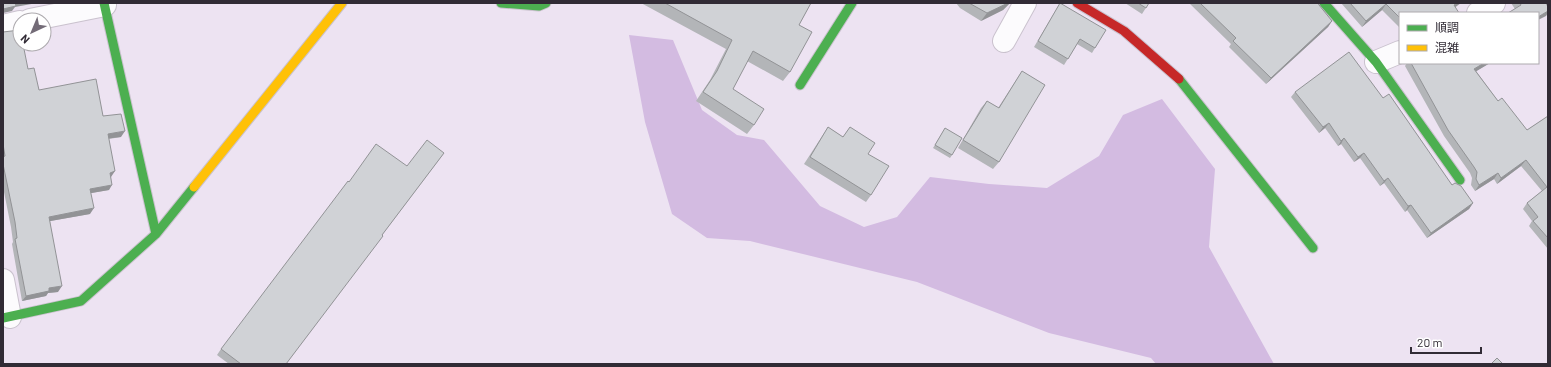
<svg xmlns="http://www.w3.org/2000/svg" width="1551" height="367" font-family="Barlow,'Noto Sans JP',sans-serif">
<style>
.forest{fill:#d3bbe1}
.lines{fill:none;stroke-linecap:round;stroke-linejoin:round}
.street-casing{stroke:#cac2ce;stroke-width:24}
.fast-casing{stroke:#cac2ce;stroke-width:11}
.slow-casing{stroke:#cac2ce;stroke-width:11}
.jam-casing{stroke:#cac2ce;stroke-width:11}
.street{stroke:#fcfbfd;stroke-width:22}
.fast{stroke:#4caf50;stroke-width:9}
.slow{stroke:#ffc107;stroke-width:9}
.jam{stroke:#c62828;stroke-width:9}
.wall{fill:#b3b5b8}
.shaded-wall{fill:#929396}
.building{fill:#d0d2d6;stroke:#929396}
</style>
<rect width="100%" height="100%" fill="#ede3f2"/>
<path class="forest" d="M629,35L673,40L702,110L737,135L764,140L820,206L864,227L897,217L930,177L989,184L1047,188L1099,156L1123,115L1162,99L1215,169L1209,247L1274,364H1156L1151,358L1049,333L917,282L750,241L707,238L672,214L645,122Z"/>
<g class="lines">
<defs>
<path id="street" d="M1478,13L1494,3
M30,20L105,5
M3,26L20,22
M1004,41L1025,3
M1376,62L1400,52
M3,280L10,317"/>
<path id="fast" d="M104,3L156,234
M501,3L539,6L546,3
M1324,3L1376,62L1460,180
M1179,79L1313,248
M800,85L852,3
M3,318L81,301L156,234L194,187"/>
<path id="slow" d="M194,187L342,3"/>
<path id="jam" d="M1077,3L1124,31L1179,79"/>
</defs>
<use href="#street" class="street-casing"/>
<use href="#fast" class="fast-casing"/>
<use href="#slow" class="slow-casing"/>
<use href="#jam" class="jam-casing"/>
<use href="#street" class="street"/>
<use href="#fast" class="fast"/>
<use href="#slow" class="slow"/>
<use href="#jam" class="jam"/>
</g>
<path class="wall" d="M641,3H811L799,25L790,72L783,81L747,61L733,89L754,125L747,134L696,101L710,80L726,49Z
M956,3H1010L1003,10L981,21L960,8Z
M1060,3L1095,48L1092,53L1077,44L1064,65L1034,47Z
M1125,3H1149L1142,14Z
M1189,3H1318L1319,5L1332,21L1328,27L1266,84L1229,47L1231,44Z
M1341,3H1461L1400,13V28L1382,10L1362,27Z
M1511,3H1546L1548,7V12L1546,16L1515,9Z
M3,32L28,69L39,90L103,116L121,137L109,139L111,177L109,190L91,193L90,214L50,221L58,292L48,293L46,296L22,301L12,244L13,242L11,227L3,187Z
M1407,63H1490L1476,71L1498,101L1527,130L1548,116V249L1529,226L1532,221L1523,209L1527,203L1542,191L1521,166L1497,184L1494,179L1475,191L1471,185L1472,178L1470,173L1444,136L1405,66Z
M1022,71L999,162L993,169L958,148L981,108L987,101L998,108Z
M1295,92L1383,98L1452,185L1473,203L1469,209L1427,238L1407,210L1405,212L1384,183L1380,186L1360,158L1354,162L1341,144L1338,146L1325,128L1319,133L1291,97Z
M828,127L843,137L850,127L868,154L871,195L866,202L804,164Z
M945,128L952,155L950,158L933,148Z
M444,153L382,235L286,364H229L217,355L221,349L407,166Z"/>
<path class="shaded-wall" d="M15,3H37L15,7L12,11L3,13V9Z
M1008,3H1010L1003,10L981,21L987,13Z
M1457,3H1461L1450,11L1454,5Z
M1386,4L1382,10L1362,27L1366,21Z
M1548,11V12L1546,16L1538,20V17Z
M1332,21L1328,27L1266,84L1271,78Z
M1484,63H1490L1470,75L1474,69Z
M1329,123L1325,128L1319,133L1323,127Z
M125,131L121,137L104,139L108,134Z
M1344,138L1341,144L1338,146L1341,141Z
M1364,153L1360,158L1354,162L1358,157Z
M1526,160L1521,166L1497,184L1501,178Z
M115,171L111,177L107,178L110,173Z
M1498,173L1494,179L1475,191L1479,185Z
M1388,178L1384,183L1380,186L1384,181Z
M112,185L109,190L86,194L90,189Z
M1473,203L1469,209L1427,238L1431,233Z
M1411,205L1407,210L1405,212L1408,206Z
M94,208L90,214L45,222L49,217Z
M62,286L58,292L48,293L46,296L22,301L26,296L49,288Z"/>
<path class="building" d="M3,3H15L16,6L3,9Z
M665,3H811L799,25L812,32L790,72L753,51L733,89L764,109L754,125L703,92L717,71L732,40Z
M969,3H1008L987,13Z
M1060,3L1106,30L1095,48L1080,39L1068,59L1038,41Z
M1138,3H1149L1146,8Z
M1200,3H1318L1319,5L1332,21L1271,78L1233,41L1236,38Z
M1350,3H1457L1454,5L1459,13H1400V18L1386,4L1366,21Z
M1520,3H1546L1548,7V11L1538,17V13H1508L1521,5Z
M20,30V44H23L28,69L34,68L39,90L96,79L103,116L121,114L125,131L108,134L115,171L110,173L112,185L90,189L94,208L49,217L62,286L49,288V291L26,296L15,239L17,238L15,222L3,164V157L5,156L3,144V32Z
M1349,52L1383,98L1389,94L1452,185L1455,183L1461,186L1473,203L1431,233L1411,205L1408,206L1388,178L1384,181L1364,153L1358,157L1344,138L1341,141L1329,123L1323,127L1295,92Z
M1411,63H1484L1474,69L1498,101L1502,98L1527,130L1548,116V238L1533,221L1538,217L1527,203L1547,187L1526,160L1501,178L1498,173L1479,185L1476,179L1477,172L1474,167L1448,130Z
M1022,71L1045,85L999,162L963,140L987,101L999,108Z
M828,127L843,137L850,127L875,143L868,154L889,166L871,195L810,157Z
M945,128L962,138L952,155L935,145Z
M427,140L444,153L382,235L383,236L286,364H241L221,349L348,181L349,182L376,144L407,166Z
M1497,358L1503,364H1491Z"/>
<rect width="1551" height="367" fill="none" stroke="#312b35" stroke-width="8"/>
<rect x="1399" y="12" width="140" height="52" fill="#ffffff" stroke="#adaaae"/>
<rect x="1407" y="25" width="20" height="6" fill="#4caf50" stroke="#adaaae"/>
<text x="1435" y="32" font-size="12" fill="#312b35">順調</text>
<rect x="1407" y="45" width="20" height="6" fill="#ffc107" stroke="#adaaae"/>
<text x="1435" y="52" font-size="12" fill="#312b35">混雑</text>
<g transform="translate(32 32) rotate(224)"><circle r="19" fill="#ffffff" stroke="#adaaae"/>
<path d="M0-3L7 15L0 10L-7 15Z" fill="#736b77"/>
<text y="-6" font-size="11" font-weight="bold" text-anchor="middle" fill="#312b35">N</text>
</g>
<path d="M1411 347v6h70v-6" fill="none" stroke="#312b35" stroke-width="2"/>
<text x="1417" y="347" font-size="12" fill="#312b35" stroke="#ffffff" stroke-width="3" paint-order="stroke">20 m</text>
</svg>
